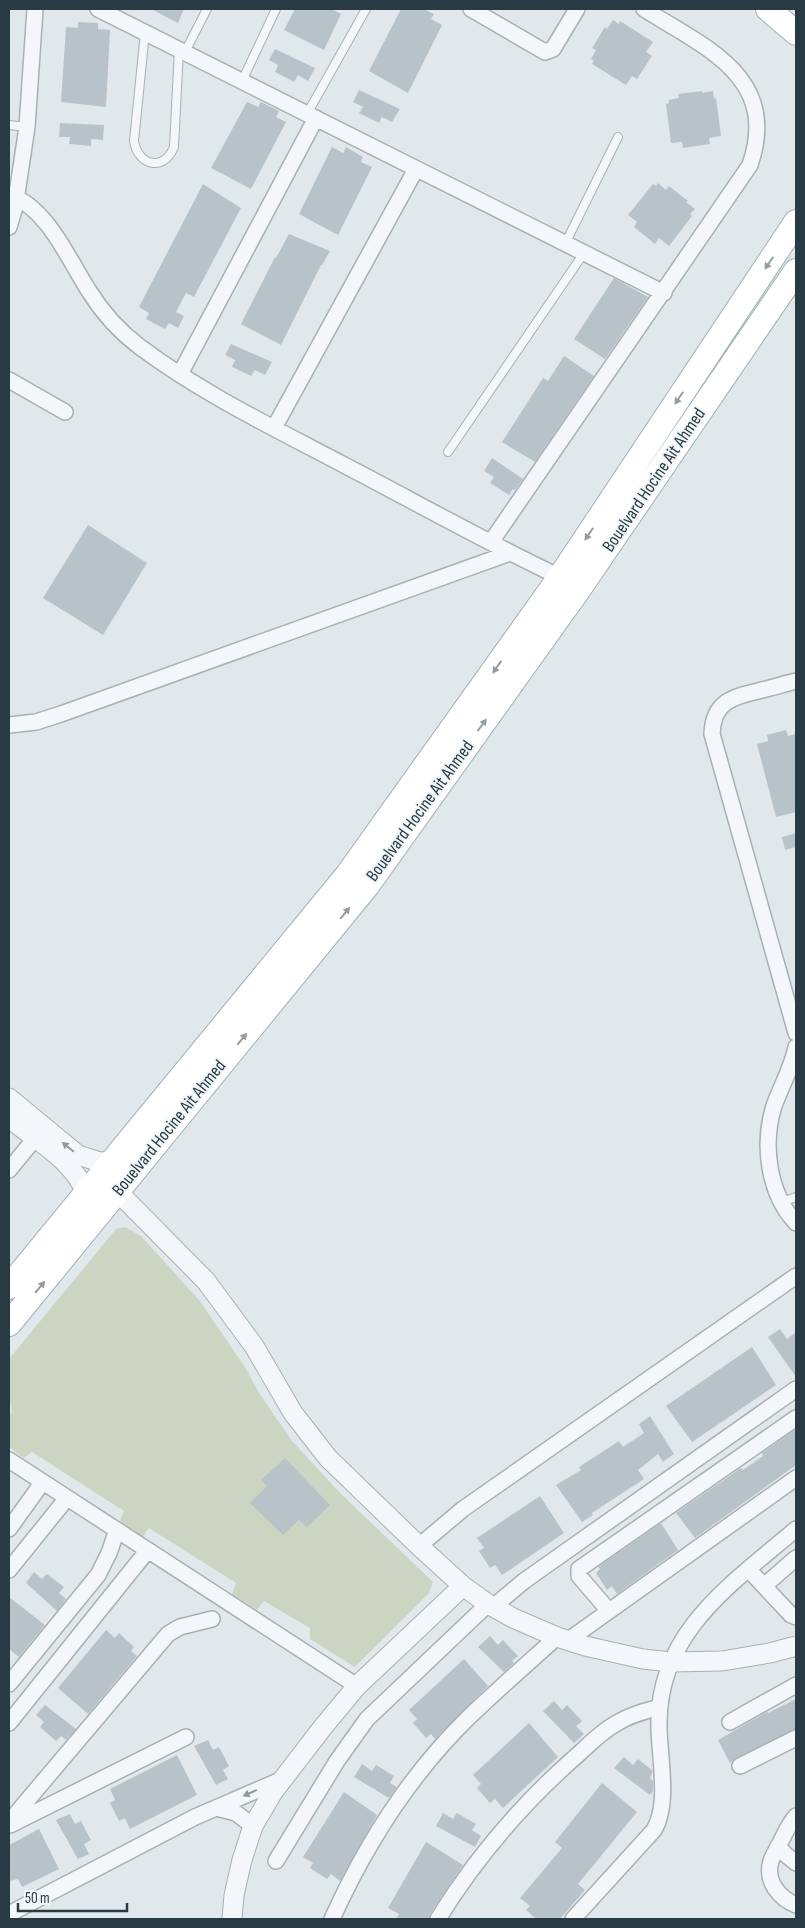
<svg xmlns="http://www.w3.org/2000/svg" width="805" height="1928" font-family="'Sofia Sans Condensed',sans-serif">
<style>
.green{fill:#ccd5c2}
.building{fill:#b8c3c9}
.lines{fill:none;stroke-linecap:round;stroke-linejoin:round}
.service-casing{stroke:#a6b0b6;stroke-width:10}
.minor-casing{stroke:#a6b0b6;stroke-width:18}
.tertiary-casing{stroke:#a6b0b6;stroke-width:21}
.primary-casing{stroke:#9fb0b7;stroke-width:26}
.service{stroke:#f4f7f9;stroke-width:8}
.minor{stroke:#f4f7f9;stroke-width:15}
.tertiary{stroke:#f4f7f9;stroke-width:19}
.primary{stroke:#fff;stroke-width:24}
.oneway{fill:#949ca2}
.oneway2{fill:#8e989e}
.labels{text-anchor:middle;dominant-baseline:central;stroke-width:4;stroke-linejoin:round;paint-order:stroke}
.street-label{font-size:18px;fill:#283a44;stroke:#f1f6f8}
</style>
<rect width="100%" height="100%" fill="#e1e8eb"/>
<path class="green" d="M125,1227L141,1236L199,1300L245,1367L259,1393L292,1441L341,1494L433,1582L429,1593L355,1667L310,1639V1628L264,1601L257,1610L232,1594L236,1583L149,1528L143,1537L120,1521L124,1511L32,1452L24,1458L9,1447V1420L12,1411L9,1396V1359L116,1229Z"/>
<path class="building" d="M151,9H184L178,23Z
M295,9H332L341,14L324,50L284,30Z
M401,9H424L434,14L431,19L442,25L408,93L369,71Z
M613,20L619,24L620,21L653,42L646,52L652,56L637,79L632,76L626,85L592,64L594,61L591,59L596,50L592,48L605,27L607,29Z
M78,22L98,23V29L110,30L106,107L61,102L66,27L78,28Z
M275,49L315,68L308,81L298,75L294,82L275,72L278,65L269,60Z
M359,90L400,109L392,122L382,117L379,123L359,113L363,107L353,102Z
M702,91V93L713,91L714,99L716,98L721,136L709,138L710,144L683,148L682,142L671,143L666,104L669,103V100L679,98L678,94Z
M247,102L258,107L261,102L279,111L276,117L286,122L251,189L211,168Z
M60,123L104,125L103,140L91,139V146L69,144L70,137H59Z
M332,147L343,153L346,147L363,157L361,162L372,167L338,235L299,214Z
M658,183L666,190L669,186L688,201L686,202L695,209L690,214L692,216L669,246L659,238L655,244L634,227L637,222L628,215L653,184L656,186Z
M203,184L241,208L194,297L186,293L176,312L184,316L178,328L169,323L165,329L146,319L149,313L139,307Z
M289,234L330,251L322,265H321L281,345L241,324L275,257L276,258Z
M614,278L648,297L605,359L574,339Z
M231,344L272,362L265,375L255,370L251,376L232,367L235,360L225,355Z
M564,356L594,376L535,462L502,442L543,378L548,381Z
M492,458L523,479L515,490L513,489L509,495L490,483L494,477L484,471Z
M88,525L147,563L103,635L43,598Z
M786,730L788,736L796,734V812L776,817L757,744L768,741L767,735Z
M796,833V847L785,850L782,837Z
M780,1329L787,1339L796,1332V1377L768,1337Z
M752,1347L776,1385L692,1442L666,1406Z
M650,1416L674,1454L663,1462L658,1454L638,1470L644,1479L592,1513L593,1515L582,1522L556,1485L581,1470L579,1467L619,1441L623,1447L644,1433L639,1424Z
M796,1429V1465L695,1538L676,1513L741,1468L743,1470L763,1456L762,1453Z
M285,1458L330,1505L307,1527L299,1520L283,1535L250,1503L267,1486L261,1480Z
M540,1496L564,1533L502,1575L495,1565L490,1568L479,1551L484,1548L477,1538Z
M661,1523L678,1550L617,1594L612,1586L607,1590L596,1573L600,1569L598,1567Z
M34,1572L42,1579L47,1574L64,1587L59,1593L66,1599L57,1611L26,1583Z
M9,1597L45,1625L19,1657L9,1649Z
M106,1630L115,1638L119,1633L134,1647L131,1651L137,1656L88,1714L58,1688Z
M490,1636L498,1645L503,1640L518,1656L512,1661L514,1663L504,1672L478,1647Z
M464,1659L488,1686L435,1739L431,1734L426,1738L413,1723L417,1719L409,1710Z
M796,1699V1729L736,1758L730,1763L718,1740L767,1712L768,1713Z
M554,1701L562,1710L567,1705L582,1721L576,1726L584,1734L574,1743L543,1711Z
M45,1705L76,1729L66,1740L61,1736L56,1741L40,1727L44,1722L36,1715Z
M529,1723L558,1757L503,1808L495,1799L490,1803L477,1788L481,1784L473,1775Z
M208,1740L213,1750L219,1747L229,1766L223,1770L228,1779L216,1785L194,1746Z
M177,1755L197,1795L130,1829L125,1818L119,1821L110,1803L115,1800L110,1789Z
M624,1757L633,1765L638,1759L653,1771L650,1778L653,1781V1791L650,1795L614,1768Z
M362,1764L372,1771L376,1765L394,1776L390,1783L397,1787L389,1798L354,1777Z
M602,1783L637,1812L578,1884L585,1890L560,1919H536L526,1910L530,1906L520,1898L562,1848L555,1842Z
M344,1792L377,1815L340,1881L331,1874L327,1879L310,1868L313,1863L303,1857Z
M443,1813L453,1819L457,1813L476,1824L472,1830L481,1836L475,1847L436,1826Z
M70,1814L75,1824L81,1821L91,1840L84,1844L89,1854L78,1859L56,1820Z
M39,1829L59,1869L22,1887L18,1879L9,1881V1845Z
M426,1842L463,1865L430,1914L429,1919H396L399,1914L388,1908Z"/>
<g class="lines">
<defs>
<path id="service" d="M145,32L134,141C138,166 164,172 174,147L179,49
M185,52L207,9
M242,81L276,9
M307,114L366,9
M9,125L27,127
M565,244L618,137
M448,452L584,253
M782,1202L796,1197"/>
<path id="minor" d="M98,9L664,293
M471,9L545,52L553,49L577,9
M9,194C49,210 67,257 89,291C102,312 120,332 140,347C203,394 276,429 346,466C417,503 488,543 560,577
M9,227L15,207L27,127L35,9
M180,374L316,118
M9,380L65,412
M274,428L416,169
M491,542L750,165C780,77 706,48 644,9
M796,681C784,684 771,688 758,691C732,697 713,702 712,734L796,1033
M9,725L36,722L61,714L510,553
M796,1047C792,1068 781,1086 774,1106C762,1144 768,1193 796,1223
M9,1170L41,1131
M9,1460L357,1686
M9,1529L42,1483
M419,1546L463,1509L796,1276
M9,1570L67,1498
M749,1570L791,1615L796,1617
M764,1586L796,1558
M493,1607L524,1581L796,1389
M609,1611L579,1576V1569L796,1418
M567,1641L796,1478
M9,1684L98,1575L109,1553L117,1530
M730,1722L796,1685
M9,1723L148,1550
M740,1766L796,1738
M216,1808L236,1813L253,1826
M796,1816C789,1824 785,1833 780,1843C777,1849 773,1855 771,1861C765,1881 779,1898 796,1905
M9,1822L168,1634L180,1627L212,1619
M10,1825L186,1737
M778,1846L785,1854L796,1863
M276,1861L337,1761L367,1719L488,1604
M9,1914L195,1817L283,1779
M332,1919C365,1846 409,1776 467,1719C496,1691 527,1664 557,1637
M438,1919C475,1859 520,1806 573,1759C587,1747 600,1732 617,1723C630,1715 645,1711 660,1707
M573,1919L654,1830C670,1804 659,1756 659,1726C657,1632 733,1583 796,1529"/>
<path id="tertiary" d="M9,1098L78,1155L100,1162L113,1161
M9,1118C36,1140 73,1160 86,1193
M118,1192L206,1281L254,1346L293,1413L328,1458L419,1546L463,1586L488,1604L513,1618L557,1637L585,1646L643,1659L671,1662L722,1661L770,1653L796,1646
M232,1919L234,1895L242,1860L253,1826L273,1792L323,1727L357,1686L463,1586"/>
<path id="primary" d="M768,9L796,33
M9,1287L348,874L560,577L796,222
M9,1324L367,886L579,589L796,271"/>
</defs>
<use href="#service" class="service-casing"/>
<use href="#minor" class="minor-casing"/>
<use href="#tertiary" class="tertiary-casing"/>
<use href="#primary" class="primary-casing"/>
<use href="#service" class="service"/>
<use href="#minor" class="minor"/>
<use href="#tertiary" class="tertiary"/>
<use href="#primary" class="primary"/>
</g>
<defs><path id="oneway-solid" d="M-6-.8H1V-3.2L6.5 0L1 3.2V.8H-6Z" transform="scale(1.25)"/></defs>
<g class="oneway">
<use href="#oneway-solid" transform="translate(769 263) rotate(124)"/>
<use href="#oneway-solid" transform="translate(679 398) rotate(124)"/>
<use href="#oneway-solid" transform="translate(589 534) rotate(124)"/>
<use href="#oneway-solid" transform="translate(497 667) rotate(125)"/>
<use href="#oneway-solid" transform="translate(482 725) rotate(-54)"/>
<use href="#oneway-solid" transform="translate(345 913) rotate(-51)"/>
<use href="#oneway-solid" transform="translate(242 1039) rotate(-51)"/>
<use href="#oneway-solid" transform="translate(40 1287) rotate(-50)"/>
</g>
<g class="oneway2">
<use href="#oneway-solid" transform="translate(68 1147) rotate(-141)"/>
<use href="#oneway-solid" transform="translate(250 1793) rotate(156)"/>
</g>
<g class="labels">
<g class="street-label">
<text transform="translate(654 480) rotate(-56)">Bouelvard Hocine Ait Ahmed</text>
<text transform="translate(420 811) rotate(-54)">Bouelvard Hocine Ait Ahmed</text>
<text transform="translate(169 1128) rotate(-51)">Bouelvard Hocine Ait Ahmed</text>
</g>
</g>
<rect width="805" height="1928" fill="none" stroke="#283a44" stroke-width="20"/>
<path d="M18 1903v8h109v-8" fill="none" stroke="#283a44" stroke-width="2.5"/>
<text x="25" y="1903" font-size="15" fill="#283a44" stroke="#f1f6f8" stroke-width="4" paint-order="stroke">50 m</text>
</svg>
